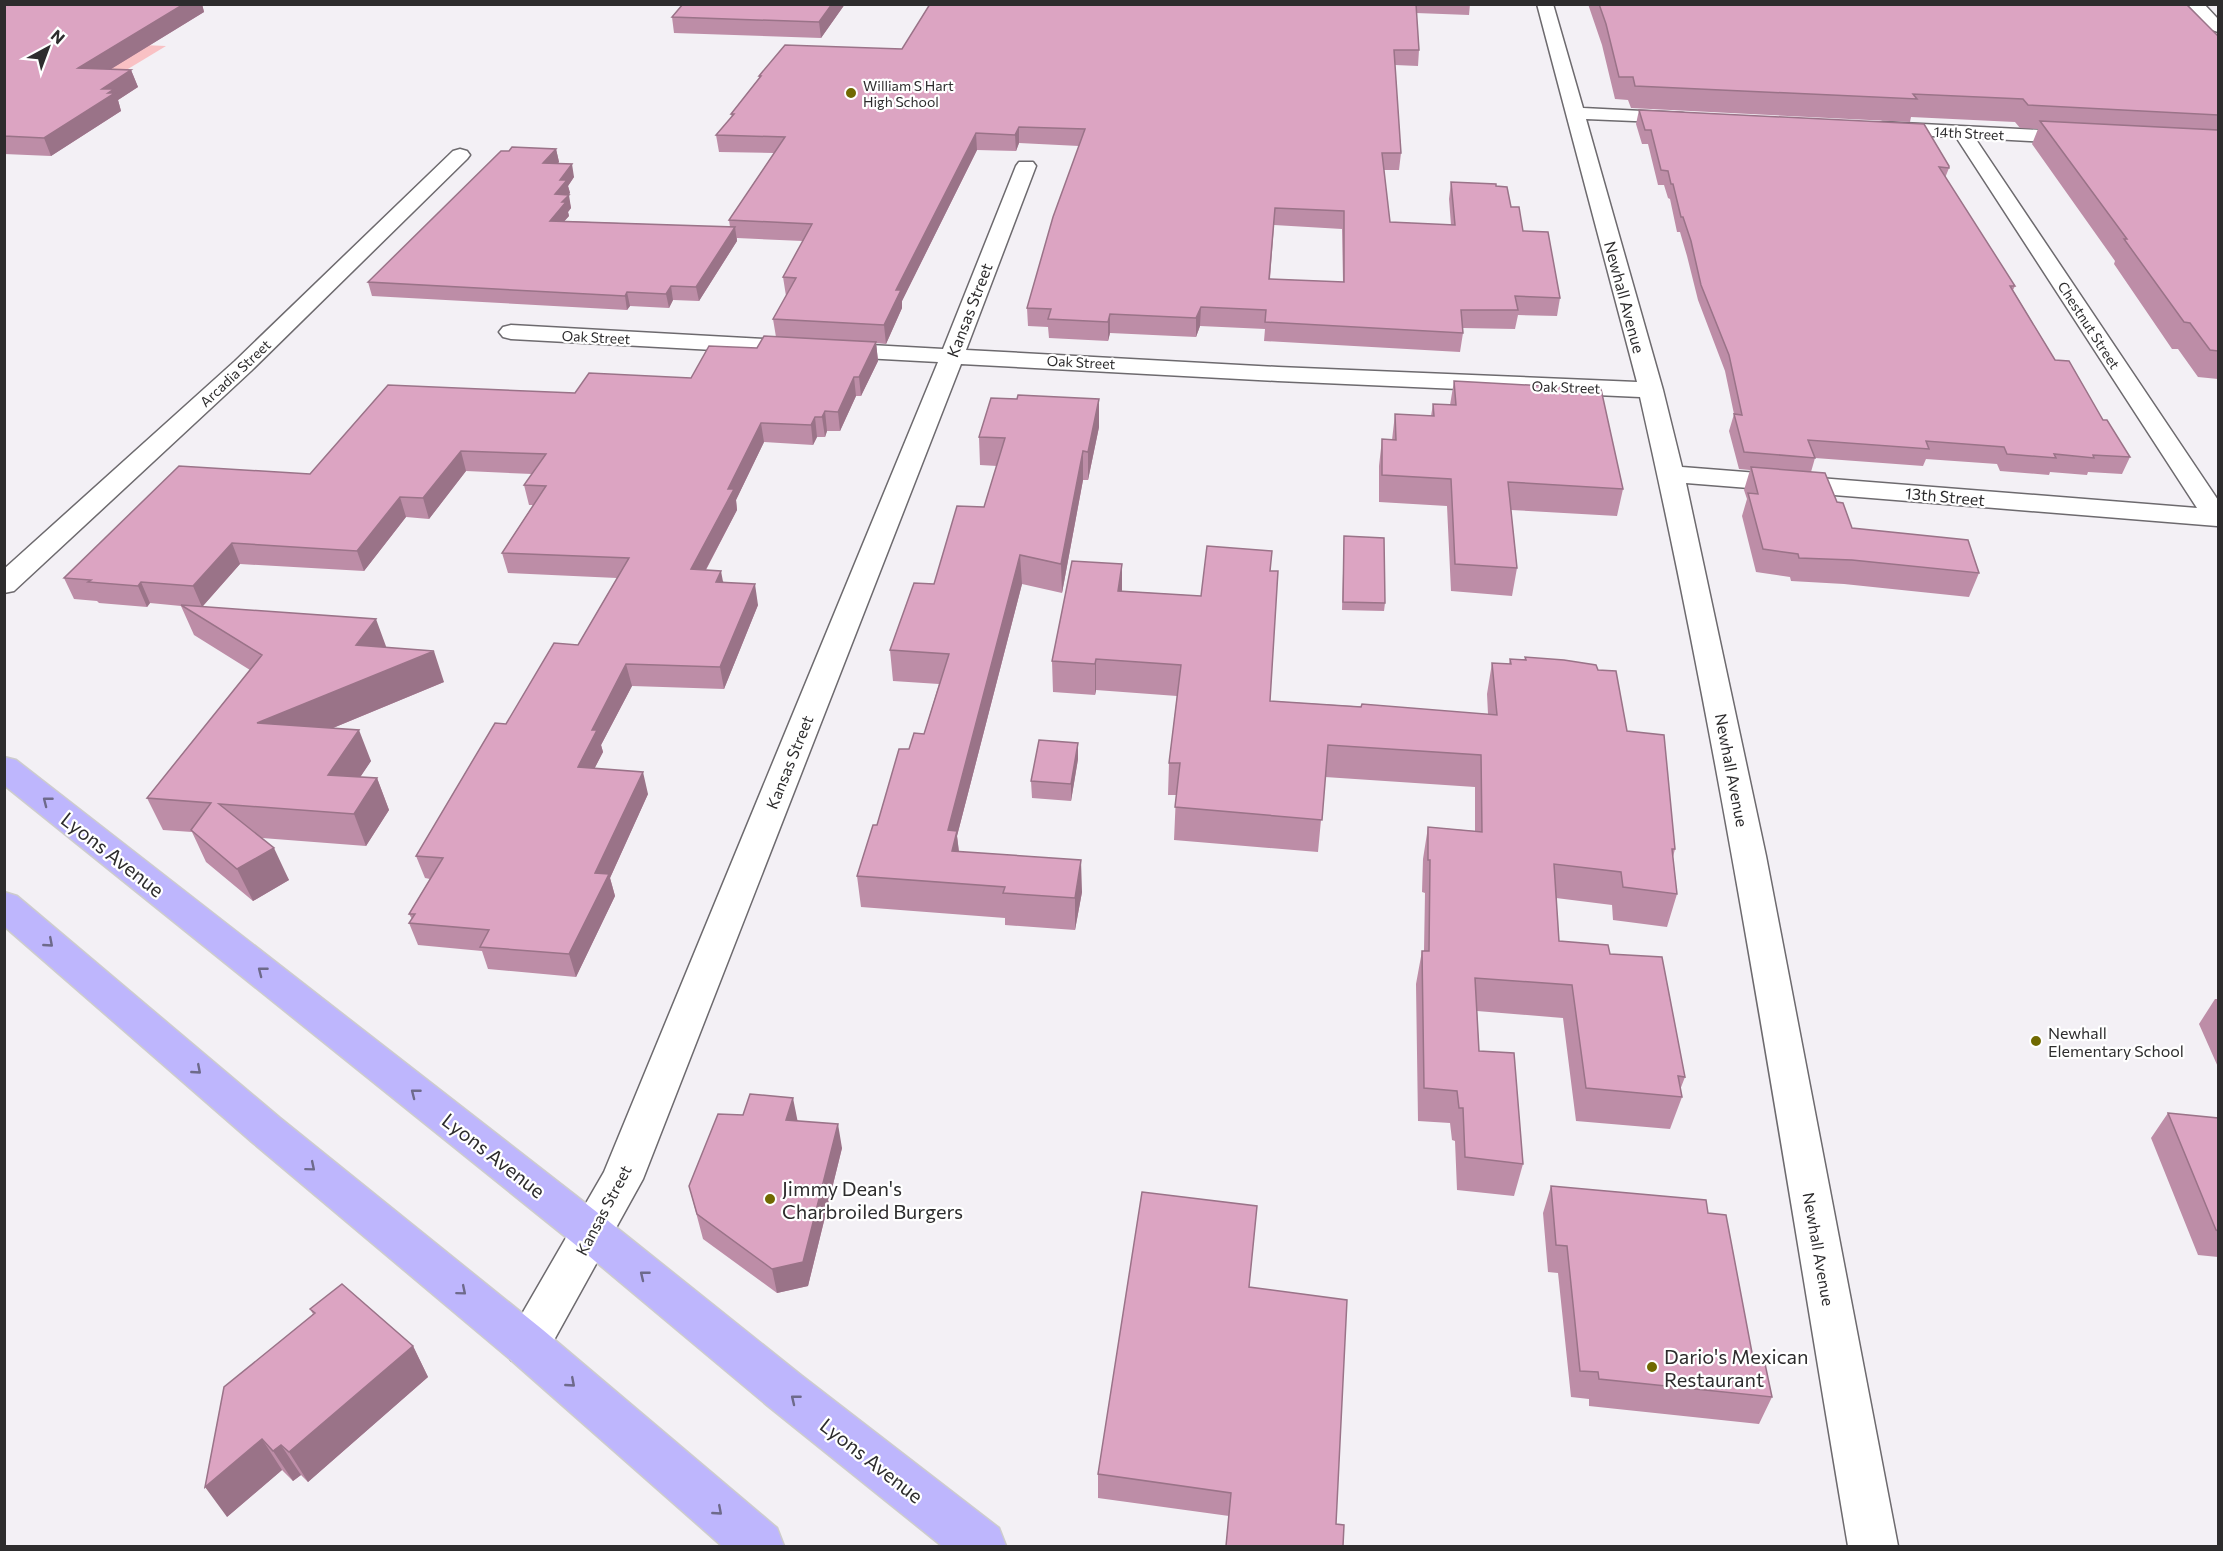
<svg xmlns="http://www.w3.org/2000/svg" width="2223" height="1551" font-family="Commissioner,sans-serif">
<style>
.green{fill:#f9c1c4}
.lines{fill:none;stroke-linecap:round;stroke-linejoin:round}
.minor-casing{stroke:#6d6a6e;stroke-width:3}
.major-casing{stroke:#cdcccd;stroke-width:3}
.minor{fill:#fff;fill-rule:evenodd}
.major{fill:#beb6fd;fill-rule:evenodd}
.wall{fill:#bd8da7;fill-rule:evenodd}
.shaded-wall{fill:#9a7388}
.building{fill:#dca4c2;stroke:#9a7388;stroke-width:1.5;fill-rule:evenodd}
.oneway{stroke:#6e6a8b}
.poi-dot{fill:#706901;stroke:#fff;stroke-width:2}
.labels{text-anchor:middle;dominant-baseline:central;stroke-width:4.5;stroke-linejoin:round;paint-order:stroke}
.far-poi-label{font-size:14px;fill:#2d2c2d;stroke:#fff;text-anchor:start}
.far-street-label{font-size:14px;fill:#2d2c2d;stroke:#fff}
.street-label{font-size:16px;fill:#2d2c2d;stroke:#fff}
.poi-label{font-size:16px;fill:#2d2c2d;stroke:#fff;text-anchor:start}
.near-street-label{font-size:20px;fill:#2d2c2d;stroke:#fff}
.near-poi-label{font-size:20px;fill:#2d2c2d;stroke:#fff;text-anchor:start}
</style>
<rect width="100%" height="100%" fill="#f3f0f5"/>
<path class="green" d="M119,44L166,46L123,72L73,71Z"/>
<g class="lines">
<defs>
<path id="minor" d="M1537,4H1553L1583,108L1682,113L1688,114L1691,118L1688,122L1682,123L1586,119L1663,390L1682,467L2197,508L1956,137L1883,134L1876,132L1874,128L1876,124L1883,122L2080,132L2087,134L2089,138L2087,142L2080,144L1975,138L2218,500L2217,526L1686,483L1766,856L1898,1546H1848C1783,1162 1726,776 1640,397L1278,381L961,364L643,1179L543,1360L527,1366L511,1360L504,1345L604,1172L938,362L511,339L503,337L499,332L503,327L511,325L943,349L1016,166L1019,162H1033L1036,166L966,350L1278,367L1637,382Z
M2187,4H2204L2218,19V32L2212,30Z
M460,149L467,151L470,155L467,159L251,371L14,591L4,593V569L235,361L453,151Z"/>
<path id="major" d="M4,757L16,760L607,1220L802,1376L999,1528L1006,1546H942L768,1406L577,1246L4,785Z
M4,892L17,896L280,1118L543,1330L777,1528L784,1546H722L511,1360L252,1142L4,926Z"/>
</defs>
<use href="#minor" class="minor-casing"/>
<use href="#major" class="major-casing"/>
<use href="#minor" class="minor"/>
<use href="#major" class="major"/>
</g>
<path class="wall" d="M4,4H202L204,12L111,69L131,70L138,87L118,100L121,111L51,156L4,154Z
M683,4H845L821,38L674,33L672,17Z
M930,4H1470L1469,15L1416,13L1419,50L1418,66L1395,65L1401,153L1399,170H1383L1390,222L1451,225L1449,199L1451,182L1496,186L1511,207L1523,231L1560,298L1557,316L1518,315L1515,329L1463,328V333L1460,352L1264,341L1265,329L1200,326L1196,337L1110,333L1108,341L1049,338L1048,327L1028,326L1027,308L1079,146L1019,143L1016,151L977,150L902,301V308L886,344L876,343L878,361L861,396H856L840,431H827L825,437H817L813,445L764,442L736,500L737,510L706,570L758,605L724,689L632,686L601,745L603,752L594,769L648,794L610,878L615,896L576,977L488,969L482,951L418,945L409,923L412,919L409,914L430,879L425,878L416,856L506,724L578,645L617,578L508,573L502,553L533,505H529L524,485L532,474L466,471L429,519L406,517L364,571L240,564L203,606L386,648L444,682L333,728L371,761L360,777L377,778L389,810L366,846L262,838L289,880L253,901L206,862L192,832L163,830L147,798L250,670L194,635L181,606L150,603L147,607L99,603L97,601L74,599L64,578L310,474L575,393L691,378L757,348L776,337L773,319L786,296L783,277L803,241L737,238V241L699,301L673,300L669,308L630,306L627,310L372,296L368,282L509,151L556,149L559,162L557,164L574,177L568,186L570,193L568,195L571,208L568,212L569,216L564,221L730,227L729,220L774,153L719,152L716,135L732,117L731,114L759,78V76L902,49ZM1274,225L1342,229L1343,282L1270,279Z
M1588,4H2186L2218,36V379L2198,377L2178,349H2172L2114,264L2115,261L2032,144L2038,129L2020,128L2015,122L1911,117L1910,122L1631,108L1628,100L1615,99L1602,45Z
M1639,110L1949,168L1945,178L2015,286L2013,290L2055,360L2103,420L2130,457L2122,474L2088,472L2087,475L2050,472L2049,475L2000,471L1997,464L1926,459L1923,466L1815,458L1811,472L1837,502L1852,528L1979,573L1969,597L1844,584L1791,581L1790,577L1756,572L1742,516L1747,499L1744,490L1750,470L1739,469L1729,431L1734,414L1725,371L1698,300L1687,256L1680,232H1677L1670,199L1668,198L1664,185H1658L1648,144H1642L1636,124Z
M1454,381L1623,489L1617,516L1511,510L1517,568L1512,596L1451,591L1447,506L1379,502V466L1382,439L1392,440L1395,414L1431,416L1433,404L1450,405Z
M1017,399H1099V427L1088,480H1083L1062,593L1022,584L957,836L959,851L1082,892L1075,930L1005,925V918L861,907L857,876L877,825L909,749L924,734L939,684L893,681L890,650L984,507L997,466L980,465L979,437Z
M1344,536L1385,603L1384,611L1342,610Z
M1270,571V701L1488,714L1487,694L1492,663L1509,664L1510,659H1525V657L1598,670L1627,731L1675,849L1673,857L1677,894L1667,927L1613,920L1612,905L1556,898L1559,941L1610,954L1685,1077L1680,1090L1682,1097L1670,1129L1576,1121L1563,1018L1477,1011L1479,1051L1523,1164L1514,1196L1457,1190L1455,1141L1452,1140L1450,1123L1418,1121L1416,984L1422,951H1424L1425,893L1422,892L1423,859L1428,827L1475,831V787L1325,777L1318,852L1174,840L1176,795H1168L1169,763L1177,696L1096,690L1095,695L1053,692L1052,661L1122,591L1201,596Z
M1078,743V759L1071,801L1032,798L1031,781Z
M2215,999H2218V1067L2199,1024Z
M2168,1113L2218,1118V1257L2198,1255L2151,1138Z
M798,1121L842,1148L808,1286L777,1293L703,1239L689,1186Z
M1551,1186L1708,1213L1753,1358L1772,1397L1759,1424L1589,1406V1399L1571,1397L1558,1273L1548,1272L1543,1213Z
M1249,1287L1336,1524L1229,1516L1098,1498V1474Z
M310,1309L413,1346L428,1377L308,1482L301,1475L293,1481L282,1470L227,1517L313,1314Z"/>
<path class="shaded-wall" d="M184,4H202L204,12L85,85L78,68Z
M832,4H845L821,38L819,22Z
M131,70L138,87L118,100L121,111L51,156L44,138L102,89Z
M1019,127V143L1016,151L1015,135Z
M976,133L977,150L902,301V308L886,344L884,325L896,290Z
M556,149L559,162L546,176L543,163Z
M572,164L574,177L568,186L570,193L563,201L569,195L571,208L568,212L569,216L553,234L550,221L555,194L560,180Z
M735,227L737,241L699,301L696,287Z
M671,286L673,300L669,308L666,294Z
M627,292L630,306L627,310L625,296Z
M1201,307L1200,326L1196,337V318Z
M1110,314V333L1108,341V322Z
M876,342L878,361L861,396L859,377Z
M854,377L856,396L840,431L838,412Z
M1099,399V427L1088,480V452Z
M825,411L827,431L825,437L822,417Z
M815,417L817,437L813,445L811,425Z
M761,423L764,442L736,500L737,510L695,590L691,569L728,489Z
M461,451L466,471L429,519L423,498Z
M1083,451V480L1062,593L1061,564Z
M400,497L406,517L364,571L357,551Z
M232,543L240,564L202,607L193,586Z
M1020,555L1022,584L957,836L960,862L954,882L948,830Z
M1122,564V594L1118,591Z
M721,571L725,592L716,582Z
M141,582L150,603L147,607L138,586Z
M755,584L758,605L724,689L720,667Z
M376,619L387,649L356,645Z
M434,651L444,682L270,754L257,723Z
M1096,659V690L1095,695V664Z
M626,664L632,686L601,745L603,752L584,789L578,767L592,730Z
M359,730L371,761L341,806L328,775Z
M1078,743V759L1071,801V784Z
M643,772L648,794L610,878L615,896L576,977L569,954L595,873Z
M377,778L389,810L366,846L354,814Z
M274,848L289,880L253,901L237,869Z
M1081,860L1082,892L1075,930V898Z
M793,1098L798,1123L786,1120Z
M838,1124L842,1148L808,1286L777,1293L772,1269Z
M413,1346L428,1377L308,1482L289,1452Z
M262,1439L282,1470L227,1517L205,1487Z
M281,1445L301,1475L293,1481L273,1451Z"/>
<path class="building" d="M4,4H184L78,68L131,70L102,89H114L108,93H115L44,138L4,136Z
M683,4H832L819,22L672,17Z
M930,4H1416L1419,50H1394L1401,153H1382L1390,222L1455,225L1451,182L1496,184V186L1507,187L1511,207H1519L1523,231L1548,232L1560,298L1515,296L1518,310H1461L1463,333L1265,322L1266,310L1201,307L1196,318L1110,314L1108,322L1048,319L1051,309L1027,308L1053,217L1085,129L1019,127L1015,135L976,133L896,290H901L884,325L773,319L796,278L783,277L812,224L729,220L785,137L716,135L734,114H731L761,76H759L785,45L902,49ZM1275,208L1344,211V282L1269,279Z
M1599,4H2186L2218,36V115L2028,105L2023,99L1913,94L1917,99L1635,86L1633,77H1619L1606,24Z
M1639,110L1924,124L1949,166V168L1939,167L2015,286H2010L2055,360L2069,361L2103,420H2107L2130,457L2093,455L2094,458L2054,454L2056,458L2007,454L2004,447L1926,441L1929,449L1808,440L1815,458L1744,452L1734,414L1742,415L1729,355L1701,285L1691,241L1683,217H1681L1673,184H1671L1668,171L1661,170L1651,130H1645Z
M2040,121L2218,130V351L2210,350L2190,323L2184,322L2124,239H2127Z
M512,147L556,149L543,163L572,164L560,180H567L555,194L569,195L562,202H566L550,221L735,227L696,287L671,286L666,294L627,292L625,296L368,282L501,151H509Z
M764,336L876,342L859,377H854L838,412L825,411L822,417H815L811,425L761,423L728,489H734L691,569L721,571L716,582L755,584L720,667L626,664L592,730H597L578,767L643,772L595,873L609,874L569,954L480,947L489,930L409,923L415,914H409L443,858L416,856L495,723L506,724L554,643L578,645L629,558L502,553L546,486L524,485L546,454L461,451L423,498L400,497L357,551L232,543L193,586L141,582L138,586L88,582L91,580L64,578L179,466L310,474L388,385L575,393L589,373L691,378L709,346L757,348Z
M1454,381L1601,389L1623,489L1508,482L1517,568L1455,564L1451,479L1382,475V439L1396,440L1395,414L1434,416L1433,404L1456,405Z
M1018,395L1099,399L1088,452L1083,451L1061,564L1020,555L948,830L957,831L952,851L1081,860L1075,898L1003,893L1005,887L857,876L873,825H877L899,749H909L914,733L924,734L949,654L890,650L914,583L934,584L957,506L984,507L1005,438L979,437L991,398L1017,399Z
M1751,467L1825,473L1837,502L1843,503L1852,528L1968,540L1979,573L1852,560L1799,558L1798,554L1763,549L1748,493L1758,494Z
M1344,536L1384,538L1385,603L1343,602Z
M1207,546L1272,551L1270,571H1278L1270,701L1361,707L1362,704L1497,715L1492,663L1511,664L1510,659L1526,660L1525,657L1564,660L1596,665L1598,670L1616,671L1627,731L1664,735L1675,849H1672L1677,894L1623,887L1621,872L1554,864L1559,941L1608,945L1610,954L1662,957L1685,1077L1678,1076L1682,1097L1586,1088L1572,985L1475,978L1479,1051L1514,1053L1523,1164L1465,1157L1463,1108H1459L1457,1091L1424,1088L1422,951H1429L1430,860H1428V827L1482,832L1481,755L1328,745L1322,820L1175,807L1180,763H1169L1181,665L1096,659L1095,664L1052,661L1072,561L1122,564L1118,591L1201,596Z
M181,605L376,619L356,645L434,651L257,723L359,730L328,775L377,778L354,814L219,804L274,848L237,869L191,830L211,803L147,798L262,655Z
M1039,740L1078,743L1071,784L1031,781Z
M750,1094L793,1098L786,1120L838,1124L803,1262L772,1269L697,1214L689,1186L718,1114L743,1115Z
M2168,1113L2218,1118V1231L2216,1230Z
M1551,1186L1706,1200L1708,1213L1726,1215L1753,1358L1764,1359L1772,1397L1599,1379L1598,1372L1580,1371L1567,1246L1556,1245Z
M1142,1192L1257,1206L1249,1287L1347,1300L1336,1524L1344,1525L1343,1546H1226L1231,1493L1098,1474Z
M342,1284L413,1346L289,1452L281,1445L273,1451L262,1439L205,1487L224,1387L315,1313L310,1309Z"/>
<defs><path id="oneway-chevron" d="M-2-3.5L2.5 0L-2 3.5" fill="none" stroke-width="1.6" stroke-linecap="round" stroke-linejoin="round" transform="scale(1.5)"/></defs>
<g class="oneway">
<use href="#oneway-chevron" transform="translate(47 801) rotate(-142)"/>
<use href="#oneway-chevron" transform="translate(49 943) rotate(41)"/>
<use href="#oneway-chevron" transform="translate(262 971) rotate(-142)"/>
<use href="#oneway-chevron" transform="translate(197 1070) rotate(41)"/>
<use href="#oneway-chevron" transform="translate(415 1093) rotate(-142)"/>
<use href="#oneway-chevron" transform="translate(311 1167) rotate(40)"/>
<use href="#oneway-chevron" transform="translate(644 1275) rotate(-141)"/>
<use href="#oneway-chevron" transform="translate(462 1291) rotate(40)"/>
<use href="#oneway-chevron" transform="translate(571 1383) rotate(41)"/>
<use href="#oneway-chevron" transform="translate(795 1399) rotate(-141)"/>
<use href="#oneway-chevron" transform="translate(718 1511) rotate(41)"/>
</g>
<g class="poi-dot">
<circle cx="851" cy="93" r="6"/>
<circle cx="2036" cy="1041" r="6"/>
<circle cx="770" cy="1199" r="6"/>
<circle cx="1652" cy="1367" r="6"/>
</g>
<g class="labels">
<g class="far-poi-label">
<text x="863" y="85">William S Hart<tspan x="863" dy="16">High School</tspan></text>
</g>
<g class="far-street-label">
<text transform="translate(1969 133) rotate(3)">14th Street</text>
<text transform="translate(2089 325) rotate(57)">Chestnut Street</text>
<text transform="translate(596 337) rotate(3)">Oak Street</text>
<text transform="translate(1081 362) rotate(3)">Oak Street</text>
<text transform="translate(235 373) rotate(-43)">Arcadia Street</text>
<text transform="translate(1566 387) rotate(2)">Oak Street</text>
</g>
<g class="street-label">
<text transform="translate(1625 297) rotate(75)">Newhall Avenue</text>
<text transform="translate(969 310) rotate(-69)">Kansas Street</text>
<text transform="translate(1945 496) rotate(5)">13th Street</text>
<text transform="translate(789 762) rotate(-68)">Kansas Street</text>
<text transform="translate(1732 770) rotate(79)">Newhall Avenue</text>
<text transform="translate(603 1210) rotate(-62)">Kansas Street</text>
<text transform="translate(1819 1249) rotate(80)">Newhall Avenue</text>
</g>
<g class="poi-label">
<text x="2048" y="1032">Newhall<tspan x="2048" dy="18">Elementary School</tspan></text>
</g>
<g class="near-street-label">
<text transform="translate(113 854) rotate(38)">Lyons Avenue</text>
<text transform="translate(494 1155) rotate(38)">Lyons Avenue</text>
<text transform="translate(872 1460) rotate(38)">Lyons Avenue</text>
</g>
<g class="near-poi-label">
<text x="782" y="1188">Jimmy Dean's<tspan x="782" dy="23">Charbroiled Burgers</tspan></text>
<text x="1664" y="1356">Dario's Mexican<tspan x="1664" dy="23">Restaurant</tspan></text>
</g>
</g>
<rect width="2223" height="1551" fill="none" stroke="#2d2c2d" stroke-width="12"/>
<g transform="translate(48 48) rotate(41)" stroke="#ffffff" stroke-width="4.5" paint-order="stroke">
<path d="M0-4.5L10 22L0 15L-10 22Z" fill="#2d2c2d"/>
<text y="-9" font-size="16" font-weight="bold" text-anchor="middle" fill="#2d2c2d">N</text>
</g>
</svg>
